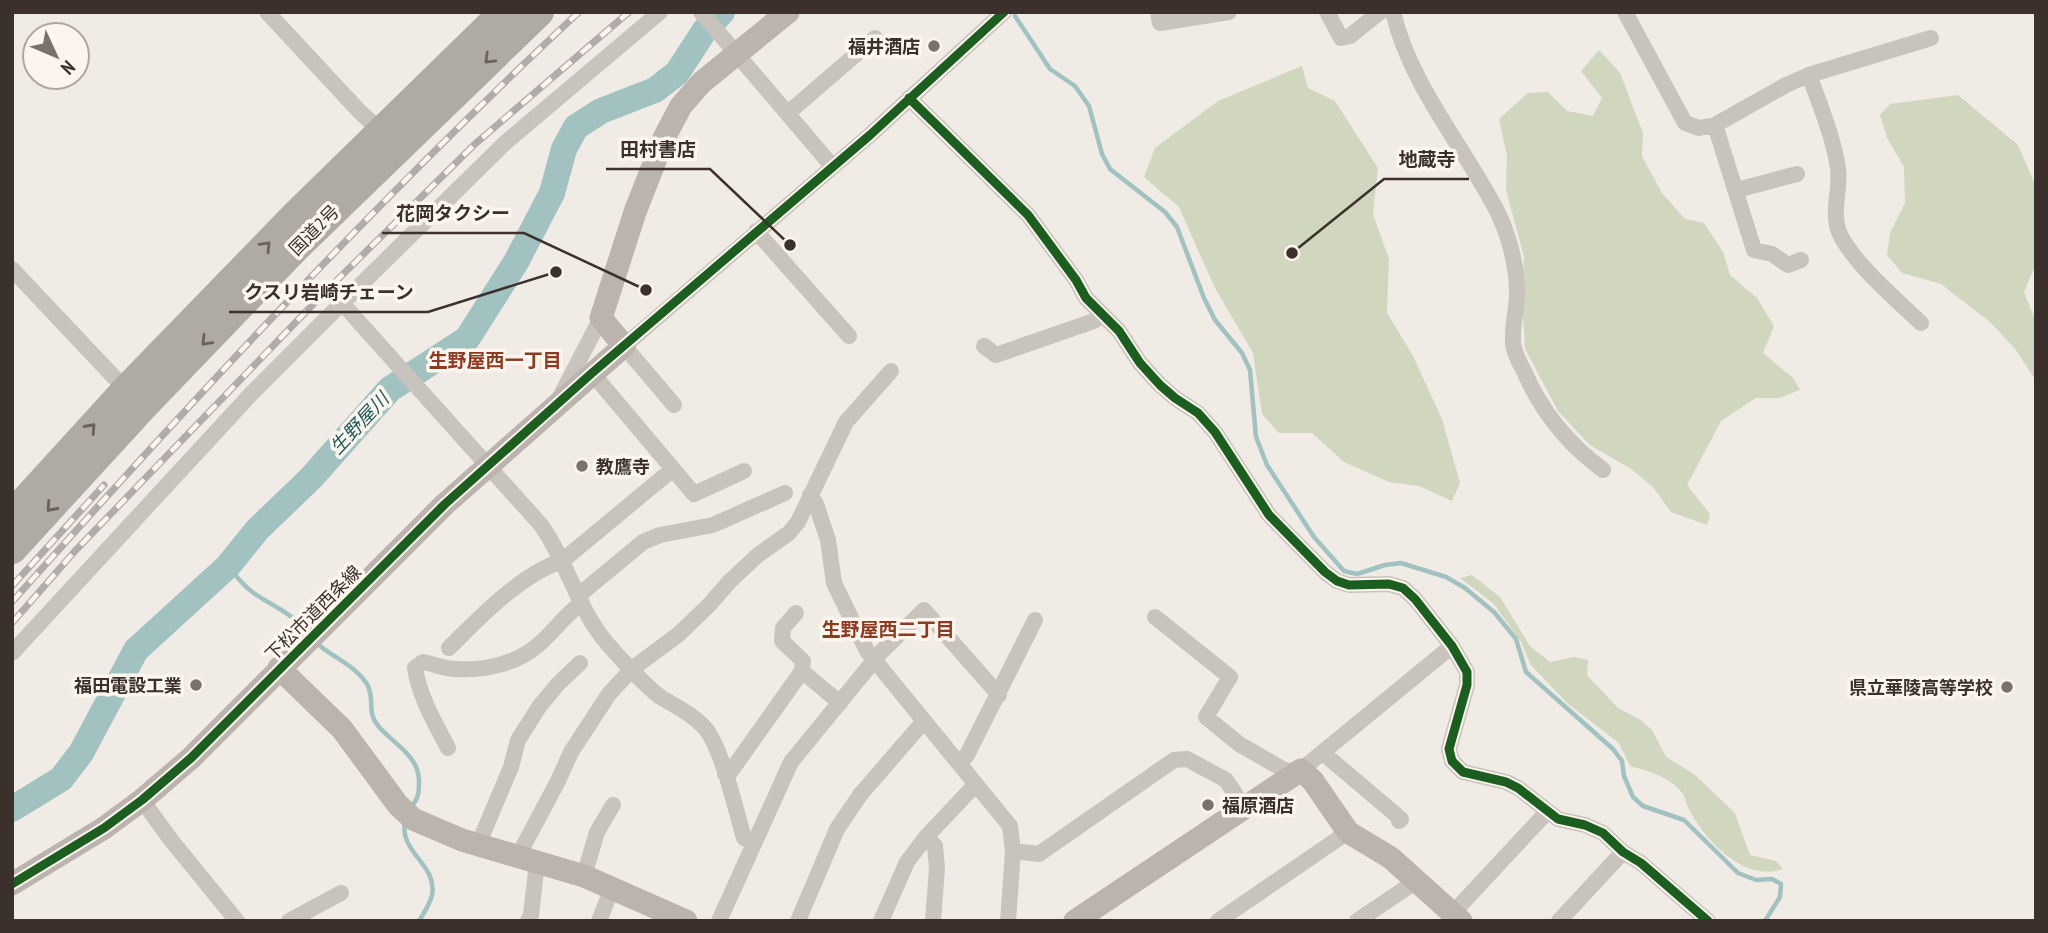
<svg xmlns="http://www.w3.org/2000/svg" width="2048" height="933" font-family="'PT Sans Narrow','Noto Sans JP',sans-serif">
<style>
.green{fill:#d1d6bf}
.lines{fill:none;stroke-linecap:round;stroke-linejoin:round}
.stream{stroke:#a1c2c1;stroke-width:4.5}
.river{stroke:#a1c2c1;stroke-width:26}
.street{stroke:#c9c3be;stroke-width:16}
.secondary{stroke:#bab3ae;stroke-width:23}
.highway{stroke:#afaaa4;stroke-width:30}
.rail-casing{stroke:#b1aca8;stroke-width:7}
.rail{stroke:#fbf5ee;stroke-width:4.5;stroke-dasharray:13;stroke-linecap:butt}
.cycleway-casing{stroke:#fbf5ee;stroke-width:13}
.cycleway{stroke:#1b5e20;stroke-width:9}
.oneway{stroke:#69615b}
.poi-dot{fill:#7a716c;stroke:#fbf5ee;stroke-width:2.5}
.labels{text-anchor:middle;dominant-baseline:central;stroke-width:7;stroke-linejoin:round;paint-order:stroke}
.poi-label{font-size:18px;font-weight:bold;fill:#3b302b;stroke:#fbf5ee;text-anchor:end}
.street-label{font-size:18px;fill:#3b302b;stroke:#fbf5ee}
.neighbourhood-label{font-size:19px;font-weight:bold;fill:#8c3b22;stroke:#fbf5ee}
.water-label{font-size:19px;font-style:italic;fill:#1f5a5e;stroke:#fbf5ee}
.leader{fill:none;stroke:#3b302b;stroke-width:2.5}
.callout-dot{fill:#3b302b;stroke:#fbf5ee;stroke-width:2.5}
.callout-label{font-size:19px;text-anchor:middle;font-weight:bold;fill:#3b302b;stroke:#fbf5ee;stroke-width:7;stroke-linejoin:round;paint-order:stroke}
</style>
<rect width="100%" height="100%" fill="#f0ebe5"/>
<path class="green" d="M1599,50L1620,73L1643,133L1642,156L1662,193L1685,219L1704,223L1723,252L1730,275L1757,298L1774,326L1763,353L1794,379L1800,390L1779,398H1756L1721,421L1687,485L1710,514L1707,525L1671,512L1653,487L1631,469L1590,445L1558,411L1525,349L1522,298L1524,257L1506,190L1507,156L1499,119L1528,93L1548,92L1567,111L1593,116L1602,98L1581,71Z
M1302,66L1308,88L1335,101L1378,168L1373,214L1389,259L1387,313L1412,354L1442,419L1460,483L1452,501L1419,486L1389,482L1344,462L1312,433H1279L1262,414L1253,353L1214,286L1179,207L1144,177L1155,148L1218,101Z
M1958,95L2018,145L2036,186V264L2024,292L2036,322V381L2016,350L1990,322L1941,284L1902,273L1887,255L1890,233L1905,203L1904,167L1887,138L1880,115L1890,104Z
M1472,575L1500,597L1530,646L1550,662L1574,657L1588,660L1587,675L1618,708L1641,720L1652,730L1666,757L1694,774L1735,813L1750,855L1776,861L1783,869C1745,883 1705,841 1689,809C1686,805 1686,798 1683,794C1671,777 1648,771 1630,766L1619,743L1567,703L1531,665L1521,642L1494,604L1460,578Z"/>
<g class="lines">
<path class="stream" d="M1015,16L1050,69L1075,86L1089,106L1102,154L1110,169L1165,212L1177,227L1204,298L1215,320L1242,353L1250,370L1256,437L1267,465L1314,537L1344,571L1357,574L1385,565L1401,563L1446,577L1465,588L1494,612L1516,639L1526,672L1613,749L1622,761L1624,776L1633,797L1643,806L1684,820L1738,873L1756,880L1772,879L1781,884L1780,897L1765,921
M228,566C235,575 242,584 251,591C268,604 287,610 302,626
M319,645C334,658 358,667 368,686C375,701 366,712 379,727C394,744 419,756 419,781C419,792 419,797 412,806
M405,823C399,852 438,865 432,895C430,904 424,913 419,921"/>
<path class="river" d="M12,809L61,779L81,753L136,650L228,566L257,530L311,478L390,389L467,339L516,262L552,193L564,149L576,127L601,111L655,90L677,73L705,30L722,12"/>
<path class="street" d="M267,12L359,111L384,134
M701,12L832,166
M1158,12L1160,23L1229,12
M1327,12L1341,38L1350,36L1380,12
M1393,12C1410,85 1463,145 1497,211C1509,235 1517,266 1517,293C1517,309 1512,325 1513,341C1513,351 1519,362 1524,371C1541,411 1568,444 1603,470
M1625,12L1685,123L1699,128L1715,125L1786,85L1809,75L1931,38
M1809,75C1820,105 1833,136 1838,168C1841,189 1831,211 1839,232C1851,261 1897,300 1921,323
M909,98L1028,215L1076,280L1086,298L1119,331L1140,363L1160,385L1175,398L1198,413L1215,432L1269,515L1325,572L1337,581L1349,585L1389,584L1403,588L1415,599L1452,646L1467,672V685L1449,749L1452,761L1463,772L1506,782L1518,788L1558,819L1585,825L1603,833L1623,852L1641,863L1708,921
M788,113L875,38
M1715,125L1754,250L1772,254L1788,265L1801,260
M1737,190L1797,174
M756,231L849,336
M12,269L129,393
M342,303L541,525C566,560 576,603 602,637C613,651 648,689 662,698C677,707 692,714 705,728C722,748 736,811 744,838L753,843
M984,346L996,355L1094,321L1101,315
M592,373L694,494L744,471
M559,399L601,318
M674,405L624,346L870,135L1004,12
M810,495L816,504L828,540L834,583L867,651L1010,826L1013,851L1008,921
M579,595L643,542L660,535L713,525L785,493
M796,613L783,628L782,641L803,661L802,671
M1155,617L1230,677L1206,717L1239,744L1286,771L1301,770L1452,646
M449,648C479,618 521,574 562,561L673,469
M12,653L251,394L342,303L505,143L660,12
M448,748C435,723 419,696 415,668L423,662C434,664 445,669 455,669C483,671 517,664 538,645C554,632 565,614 582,603
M1323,753L1401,819L1399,821
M960,764L967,755L1035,620
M725,774L731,771L802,671L840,703
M142,800L171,840L237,921
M926,837L935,846L937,868L933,921
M478,845L511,767L518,740L539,707L557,685L580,663
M1013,851L1039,854L1174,760L1187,759L1226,780L1244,807
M518,856L558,781L571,752L609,694L632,669L679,634L710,604L730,581L758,555L789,533L798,522L846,422L891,371
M584,876L597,832L613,805
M1453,913L1547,812
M289,921L341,893
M528,921L531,915L537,862
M599,921L612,888
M719,921L791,762L881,652L924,610L999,695
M798,921L837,829L860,795L924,721
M881,921L907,862L926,837L976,784
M1218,921L1348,832
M1357,921L1409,886L1415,879
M1559,921L1623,852"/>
<path class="secondary" d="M279,668L342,729L398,805L413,819L462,840L584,876L686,921
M12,884L104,828L142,800L191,758L445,504L624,346L601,318L635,212L664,138L681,106L701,83L788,12
M1075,921L1301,770L1313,781L1348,832L1391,858L1461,921"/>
<path class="highway" d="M12,515L126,390L296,215L504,12
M12,549L144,405L295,248L539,12"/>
<defs>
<path id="rail" d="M12,586L104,485
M12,602C194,398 379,198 579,12
M12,623L75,551L324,293L475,144L629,12"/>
</defs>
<use href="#rail" class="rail-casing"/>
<use href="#rail" class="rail"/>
<defs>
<path id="cycleway" d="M909,98L1028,215L1076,280L1086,298L1119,331L1140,363L1160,385L1175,398L1198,413L1215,432L1269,515L1325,572L1337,581L1349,585L1389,584L1403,588L1415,599L1452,646L1467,672V685L1449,749L1452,761L1463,772L1506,782L1518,788L1558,819L1585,825L1603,833L1623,852L1641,863L1708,921
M12,884L104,828L142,800L191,758L445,504L592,373L870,135L1004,12"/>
</defs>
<use href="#cycleway" class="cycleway-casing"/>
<use href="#cycleway" class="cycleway"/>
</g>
<defs><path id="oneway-chevron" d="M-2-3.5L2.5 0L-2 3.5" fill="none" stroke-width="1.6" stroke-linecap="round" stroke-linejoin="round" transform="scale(1.75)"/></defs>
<g class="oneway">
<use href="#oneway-chevron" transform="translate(489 59) rotate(136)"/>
<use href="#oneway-chevron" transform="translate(266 246) rotate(-46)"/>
<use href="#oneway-chevron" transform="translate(206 341) rotate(134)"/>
<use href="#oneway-chevron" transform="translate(91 428) rotate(-48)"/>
<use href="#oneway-chevron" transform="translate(51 507) rotate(132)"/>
</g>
<g class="poi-dot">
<circle cx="934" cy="46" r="7"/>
<circle cx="582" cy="466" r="7"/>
<circle cx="196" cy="685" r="7"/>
<circle cx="2007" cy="687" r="7"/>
<circle cx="1208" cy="805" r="7"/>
</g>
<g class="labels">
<g class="poi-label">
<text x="920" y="46">福井酒店</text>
<text x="596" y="466" text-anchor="start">教鷹寺</text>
<text x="182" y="685">福田電設工業</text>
<text x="1993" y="687">県立華陵高等学校</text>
<text x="1222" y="805" text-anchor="start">福原酒店</text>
</g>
<g class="street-label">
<text transform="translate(314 230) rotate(-45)">国道2号</text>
<text transform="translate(313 613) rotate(-45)">下松市道西条線</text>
</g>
<g class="neighbourhood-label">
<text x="495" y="360">生野屋西一丁目</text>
<text x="888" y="629">生野屋西二丁目</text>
</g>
<g class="water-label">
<text transform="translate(359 423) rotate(-47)">生野屋川</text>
</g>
</g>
<path class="leader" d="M790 245L710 169H606M1292 253L1384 179H1469M646 290L524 233H382M556 272L428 312H229"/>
<g class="callout-dot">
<circle cx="790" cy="245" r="7"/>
<circle cx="1292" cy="253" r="7"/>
<circle cx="646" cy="290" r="7"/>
<circle cx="556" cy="272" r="7"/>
</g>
<g class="callout-label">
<text x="658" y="156">田村書店</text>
<text x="1427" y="166">地蔵寺</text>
<text x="453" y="220">花岡タクシー</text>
<text x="329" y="299">クスリ岩崎チェーン</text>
</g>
<rect width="2048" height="933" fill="none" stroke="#3b302b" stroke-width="28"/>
<g transform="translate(56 56) rotate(134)"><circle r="33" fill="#fbf5ee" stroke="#aea6a0" stroke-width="2"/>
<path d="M0-5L12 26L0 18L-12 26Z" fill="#7a716c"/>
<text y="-10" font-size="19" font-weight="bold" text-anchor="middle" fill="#3b302b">N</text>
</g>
</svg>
